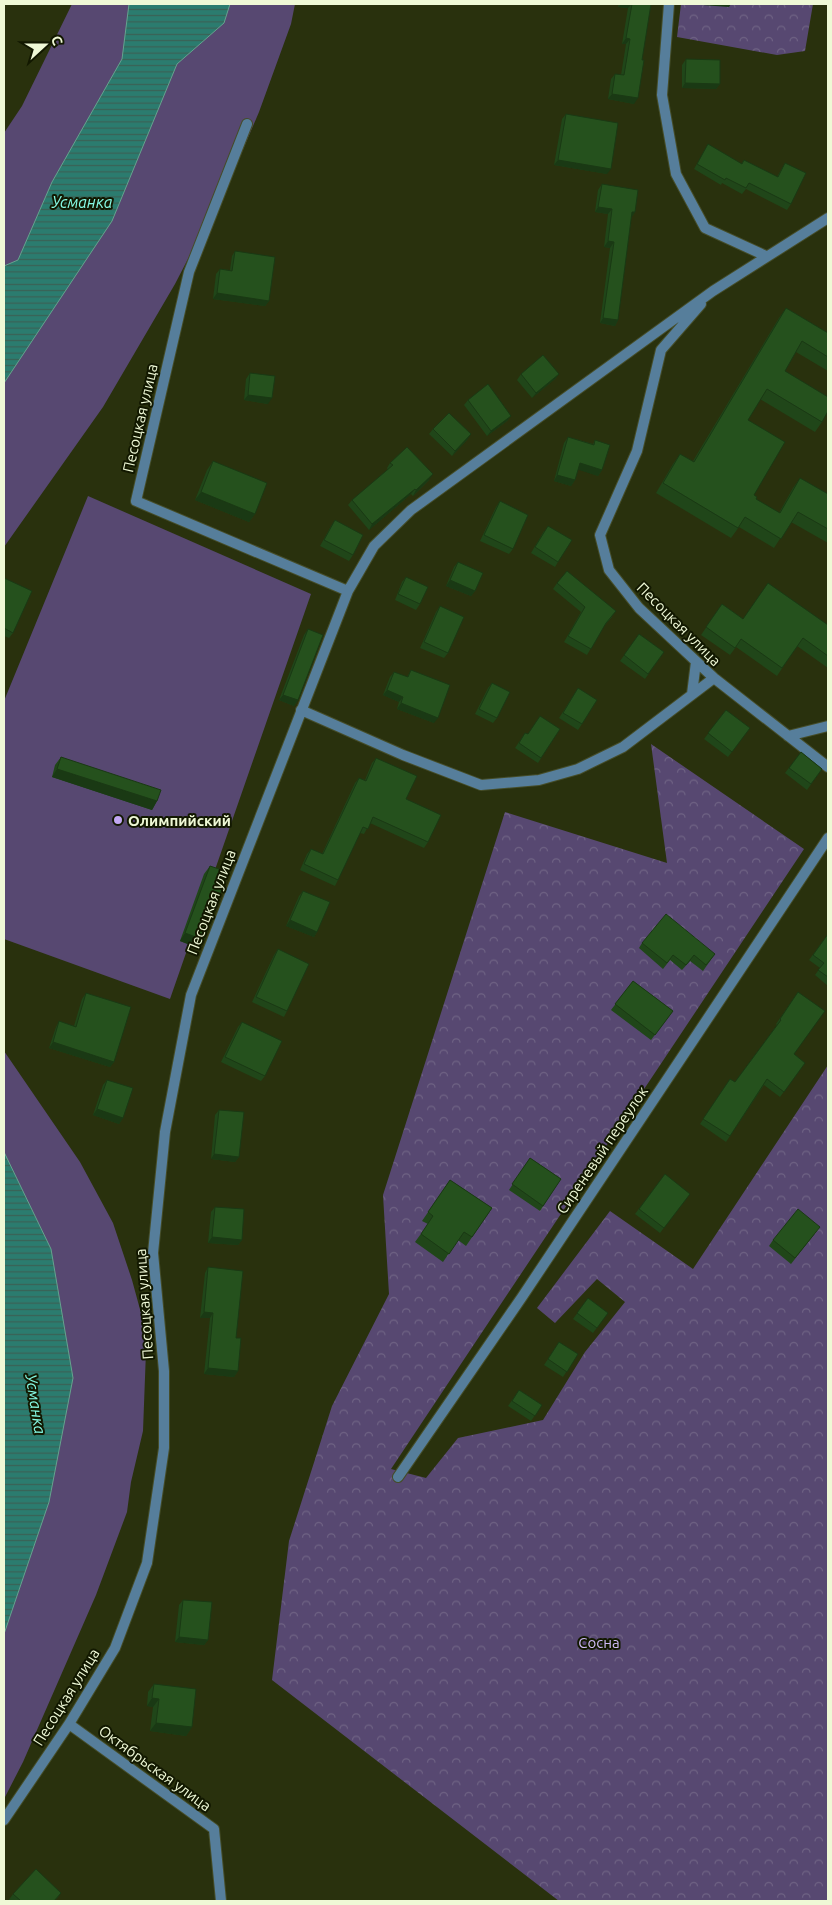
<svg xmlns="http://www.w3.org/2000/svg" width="832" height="1905" font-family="Ubuntu,sans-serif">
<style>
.forest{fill:url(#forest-crowns)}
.park{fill:#574871}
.water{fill:url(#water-rules);stroke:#66a28e}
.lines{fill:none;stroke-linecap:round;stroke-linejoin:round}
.minor-casing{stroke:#454d29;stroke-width:12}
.minor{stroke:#567e9b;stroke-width:10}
.wall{fill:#204619}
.shaded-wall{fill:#1a3914}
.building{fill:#25511d;stroke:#1a3914}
.poi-dot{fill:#c2a7f2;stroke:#121800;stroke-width:2}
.labels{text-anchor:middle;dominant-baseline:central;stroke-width:4;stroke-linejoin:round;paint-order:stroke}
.street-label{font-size:15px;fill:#eff9d6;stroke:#121800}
.poi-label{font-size:15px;font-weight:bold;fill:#eff9d6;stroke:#121800;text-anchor:start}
.park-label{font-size:15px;fill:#cfbaf7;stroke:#121800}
.water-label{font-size:16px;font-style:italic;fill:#86fae5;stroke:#121800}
</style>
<defs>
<pattern id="forest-crowns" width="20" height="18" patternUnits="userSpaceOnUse" patternTransform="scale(1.25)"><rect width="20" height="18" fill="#574871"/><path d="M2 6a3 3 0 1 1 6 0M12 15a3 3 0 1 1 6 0" fill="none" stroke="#6f6384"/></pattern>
<pattern id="water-rules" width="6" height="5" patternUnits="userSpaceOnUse" patternTransform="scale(1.25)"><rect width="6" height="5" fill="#2b7c6f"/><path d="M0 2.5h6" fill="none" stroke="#3b6155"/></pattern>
</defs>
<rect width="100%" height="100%" fill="#29310d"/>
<path class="forest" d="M681,4H813L805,51L777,55L677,37Z
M651,744L804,849L391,1469L426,1478L458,1438L543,1420L585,1352L625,1302L597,1279L555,1323L537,1308L610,1211L693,1269L828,1065V1901H559L272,1680L289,1541L332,1406L389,1294L383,1195L505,812L667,863Z"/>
<path class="park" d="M72,4H295L291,24L259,112L235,168L175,284L103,407L4,547V133L22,106Z
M88,496L311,594L170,999L4,939V701Z
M4,1051L80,1162L113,1223L132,1280L141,1313L146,1351L143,1431L131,1482L127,1512L96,1595L23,1762L4,1799Z"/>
<path class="water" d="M129,4H230L224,23L177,64L112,221L4,383V266L18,260L52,182L122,59Z
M4,1152L51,1249L73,1378L49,1502L4,1634Z"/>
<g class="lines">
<defs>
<path id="minor" d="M669,4L662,95L676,174L705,228L766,256
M247,124L189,272L136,501L348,591
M701,304L661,350L637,451L600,535L609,570L639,608L714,678L828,767
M692,694L696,662
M301,710L403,755L481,785L539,780L578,769L623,747L714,678
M788,736L828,726
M398,1477L522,1297L828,838
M69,1724L214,1829L221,1901
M4,1820L69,1724L115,1648L147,1563L164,1448V1371L153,1253L165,1132L191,995L348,591L374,546L411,510L713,291L828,218"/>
</defs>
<use href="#minor" class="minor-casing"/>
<use href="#minor" class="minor"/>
</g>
<path class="wall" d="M619,4H651L634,104L608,99L611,79L615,74L621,75L626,44H622L628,8L618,7Z
M686,59L720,84L716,89L682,88V65Z
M566,114L607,174L554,165L562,119Z
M708,144L741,164L744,160L777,177L785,163L791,204L787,210L746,189L742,194L722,183L721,185L694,169Z
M602,184L635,212L631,218L618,320L615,326L600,323L610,248L604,247L608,214L595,212L598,190Z
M235,251L269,301L265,306L213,299L216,274L220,269L230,270L232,256Z
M786,308L828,333V371L796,352L785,371L822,422L815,432L760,399L748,420L754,495L756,499L779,513L793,488L800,478L828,494V543L791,522L774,548L739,527L731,538L656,493L673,464L680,454L693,461L779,318Z
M250,373L268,404L244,400L246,379Z
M521,374H559L555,379L532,398L517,380Z
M468,400L511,416L507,421L487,436L464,405Z
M433,429L471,434L467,440L452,456L429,434Z
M568,437L593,444L595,440L602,470L598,476L578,469L575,480L571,486L554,481L564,443Z
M213,461L255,514L249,522L195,500L207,470Z
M390,463L429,480L413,496L411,494L369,530L348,505L352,500L388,470L387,468Z
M500,501L513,549L509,554L480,541L496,507Z
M335,520L353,555L349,561L320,546L331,526Z
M544,531L558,562L555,567L531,553Z
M458,562L475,591L471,596L446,586L454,567Z
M406,577L420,604L416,610L395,600L402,582Z
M4,578L13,633L9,638L4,636Z
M557,583L612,617L604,626L587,655L564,642L581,612L553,589Z
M722,604L743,619L828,625V668L797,646L777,676L736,647L730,655L701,635Z
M440,606L448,653L444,658L420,648L436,612Z
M308,629L298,700L294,706L279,700L304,635Z
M639,634L664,652L645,679L620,661Z
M411,670L434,723L397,709L399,702L383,695L390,677L394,672L407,677Z
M492,683L497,718L493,723L475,714L488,688Z
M578,688L582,724L578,730L559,718Z
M726,710L750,728L728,757L704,739Z
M560,729L538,763L515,748L525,733L528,734Z
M801,752L822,769L807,790L785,773Z
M61,757L157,801L152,810L52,777L55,765Z
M376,758L406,799L428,842L424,848L370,823L364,834L360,833L338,880L335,886L300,870L307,854L311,849L322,854L355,783L359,778L365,780L372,763Z
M210,866L198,948L180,941L204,874Z
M303,891L317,932L314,937L286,926L299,896Z
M828,934V986L815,975L820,968L809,960Z
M642,943L715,954L703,971L690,961L682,970L670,960L663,969L639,948Z
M278,949L287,1011L284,1017L252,1002L274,955Z
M633,981L673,1011L651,1040L611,1010Z
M798,992L794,1054L805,1063L780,1097L764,1085L726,1142L700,1124L730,1079L735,1082L777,1025L776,1024Z
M86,993L114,1062L110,1067L49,1048L56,1027L59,1021L74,1026L82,999Z
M242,1022L265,1076L261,1081L221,1062L238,1027Z
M107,1080L123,1118L119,1124L93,1115L103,1085Z
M219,1110L239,1157L235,1162L211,1159L215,1115Z
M530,1158L561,1179L540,1211L509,1190Z
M665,1174L686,1199L660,1233L635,1214Z
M450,1180L492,1208L466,1246L458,1240L443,1262L415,1242L428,1224L422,1221Z
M215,1207L242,1240L238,1245L208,1243L211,1212Z
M816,1232L791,1264L769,1246L773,1240Z
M208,1267L236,1338L238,1371L234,1377L204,1374L210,1318H200L205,1273Z
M588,1298L608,1313L593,1333L573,1319Z
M559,1342L578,1354L563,1377L544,1365Z
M519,1390L542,1405L531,1421L508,1406Z
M183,1600L208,1640L204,1645L175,1642L179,1605Z
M154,1684L192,1727L186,1736L150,1731L153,1707L147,1706L148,1692Z
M61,1893L55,1901H8L13,1894Z"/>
<path class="shaded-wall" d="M621,4H632L628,8L618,7Z
M703,4H731L729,7L702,5Z
M626,38L630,39L626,44H622Z
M685,83L720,84L716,89L682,88Z
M612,94L638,98L634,104L608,99Z
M558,160L611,169L607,174L554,165Z
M598,207L612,209L608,214L595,212Z
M632,212H635L631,218Z
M608,241L614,242L610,248L604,247Z
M217,293L269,301L265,306L213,299Z
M603,318L618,320L615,326L600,323Z
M559,374L555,379L532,398L536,393Z
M248,395L272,398L268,404L244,400Z
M511,416L507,421L487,436L491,431Z
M471,434L467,440L452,456L455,451Z
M580,463L602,470L598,476L576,469Z
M433,474L429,480L413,496L416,490Z
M557,475L575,480L571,486L554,481Z
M415,489L411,494L369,530L372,524Z
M201,492L255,514L249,522L195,500Z
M450,580L475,591L471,596L446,586Z
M387,690L403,697L399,702L383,695Z
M283,695L298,700L294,706L279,700Z
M401,703L438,718L434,723L397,709Z
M57,769L157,801L152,810L52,777Z
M290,920L317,932L314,937L286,926Z
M185,933L204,940L198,948L180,941Z
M53,1042L114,1062L110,1067L49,1048Z
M97,1109L123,1118L119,1124L93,1115Z
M214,1154L239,1157L235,1162L211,1159Z
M212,1237L242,1240L238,1245L208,1243Z
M204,1312L213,1313L210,1318H200Z
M208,1368L238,1371L234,1377L204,1374Z
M179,1637L208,1640L204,1645L175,1642Z
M152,1698L159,1699L153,1707L147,1706Z
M156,1723L192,1727L186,1736L150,1731Z"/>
<path class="building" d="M632,4H651L642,60H644L638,98L612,94L615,74L624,75L630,39L626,38Z
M686,59L720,60V84L685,83Z
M566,114L618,123L611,169L558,160Z
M708,144L742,164L744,160L778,177L785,163L806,173L791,204L749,183L746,188L726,178L725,180L697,164Z
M602,184L638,190L635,212H632L618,320L603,318L614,242L608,241L612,209L598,207Z
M235,251L275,257L269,301L217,293L220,269L232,271Z
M786,308L828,333V357L802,341L785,371L828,397V411L822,422L767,389L748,420L785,442L754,495L757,497L756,499L780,513L800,478L828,494V529L798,512L781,539L745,517L738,528L663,483L680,454L694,462Z
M543,355L559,374L536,393L521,374Z
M250,373L275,376L272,398L248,395Z
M488,384L511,416L491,431L468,400Z
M449,413L471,434L455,451L433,429Z
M568,437L594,445L595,440L610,445L602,470L580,463L575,480L557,475Z
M407,447L433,474L416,490L415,489L372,524L352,500L393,465L390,463Z
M213,461L267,483L255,514L201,492Z
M500,501L528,515L513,549L484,535Z
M335,520L363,535L353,555L324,540Z
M548,526L572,540L558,562L535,547Z
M458,562L483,573L475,591L450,580Z
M567,571L616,611L606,623L591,649L568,636L585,607L557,583Z
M406,577L428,587L420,604L398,594Z
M4,578L32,591L13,633L4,628Z
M768,583L828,625V656L803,638L782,668L741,639L735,648L706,627L722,604L743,619Z
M440,606L464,617L448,653L424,642Z
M308,629L323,635L298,700L283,695Z
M639,634L664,652L648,674L624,655Z
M411,670L450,685L438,718L401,703L403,697L387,690L394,672L408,677Z
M492,683L510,692L497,718L479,709Z
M578,688L597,700L582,724L563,713Z
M726,710L750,728L732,752L708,733Z
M540,716L560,729L541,758L519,743L525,733L528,734Z
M801,752L822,769L811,784L789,768Z
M61,757L161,790L157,801L57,769Z
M376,758L417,776L406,799L441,815L428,842L373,817L368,829L363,827L338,880L304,864L311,849L323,854L359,778L366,781Z
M210,866L228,872L204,940L185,933Z
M303,891L330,902L317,932L290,920Z
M666,914L715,954L706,965L694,955L686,965L673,955L667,963L642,943Z
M828,934V977L818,970L824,963L813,955Z
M278,949L309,964L287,1011L256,997Z
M633,981L673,1011L655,1035L615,1004Z
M798,992L825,1011L794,1054L805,1063L784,1092L767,1079L730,1136L703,1119L730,1079L735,1082L781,1020L780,1019Z
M86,993L131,1007L114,1062L53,1042L59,1021L76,1027Z
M242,1022L282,1041L265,1076L225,1057Z
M107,1080L133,1088L123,1118L97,1109Z
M219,1110L244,1112L239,1157L214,1154Z
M530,1158L561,1179L543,1206L512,1184Z
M665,1174L690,1194L664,1228L639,1209Z
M450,1180L492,1208L472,1237L464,1232L449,1254L421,1234L433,1216L428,1212Z
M215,1207L244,1209L242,1240L212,1237Z
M798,1209L820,1227L795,1258L773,1240Z
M208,1267L243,1271L236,1338H241L238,1371L208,1368L213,1313L204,1312Z
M588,1298L608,1313L597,1328L577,1313Z
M559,1342L578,1354L567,1372L548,1359Z
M519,1390L542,1405L535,1416L512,1401Z
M183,1600L212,1602L208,1640L179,1637Z
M154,1684L196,1689L192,1727L156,1723L159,1699L152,1698Z
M36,1869L61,1893L54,1901H21L13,1894Z"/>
<circle class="poi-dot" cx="118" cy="820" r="5"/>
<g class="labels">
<g class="street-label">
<text transform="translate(140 418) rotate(-77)">Песоцкая улица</text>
<text transform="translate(679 624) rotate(45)">Песоцкая улица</text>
<text transform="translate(211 902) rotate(-69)">Песоцкая улица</text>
<text transform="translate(602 1150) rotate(-56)">Сиреневый переулок</text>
<text transform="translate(144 1304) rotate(-94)">Песоцкая улица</text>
<text transform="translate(66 1697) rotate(-58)">Песоцкая улица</text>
<text transform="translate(155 1768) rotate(36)">Октябрьская улица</text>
</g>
<g class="poi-label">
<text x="128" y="820">Олимпийский</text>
</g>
<g class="park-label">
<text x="599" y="1642">Сосна</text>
</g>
<g class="water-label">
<text x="82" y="202">Усманка</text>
<text transform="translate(36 1404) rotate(81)">Усманка</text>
</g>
</g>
<rect width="832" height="1905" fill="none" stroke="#eff9d6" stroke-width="10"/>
<g transform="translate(45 45) rotate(69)" stroke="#121800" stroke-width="4" paint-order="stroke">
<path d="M0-4L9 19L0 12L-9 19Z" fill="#eff9d6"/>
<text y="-8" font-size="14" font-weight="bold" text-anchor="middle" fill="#eff9d6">С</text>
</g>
</svg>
